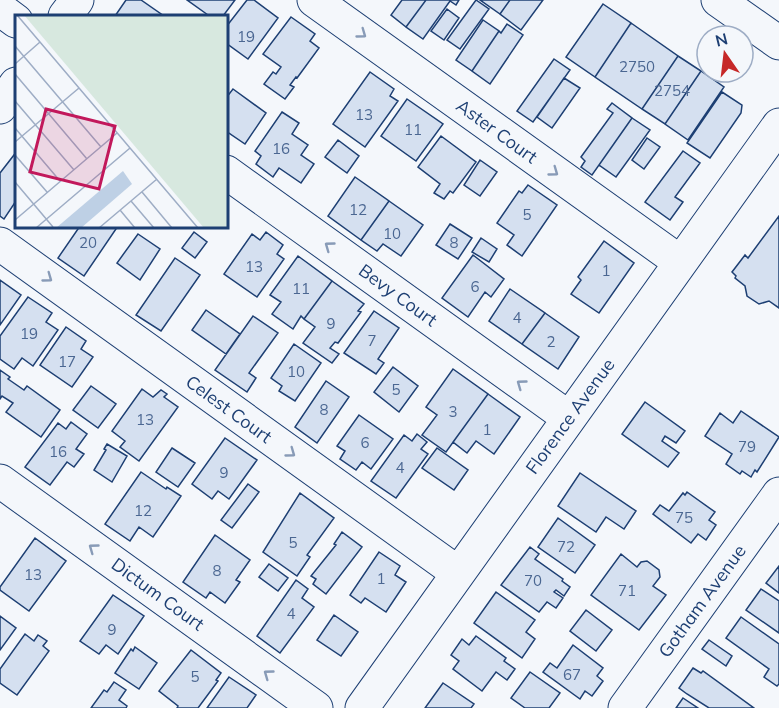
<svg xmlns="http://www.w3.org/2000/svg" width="779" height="708" font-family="Mulish,sans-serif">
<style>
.building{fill:#d5e0f0;stroke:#1d3f73;stroke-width:1.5}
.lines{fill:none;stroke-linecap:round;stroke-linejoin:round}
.minor-casing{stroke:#1d3f73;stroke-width:35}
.major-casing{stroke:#1d3f73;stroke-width:35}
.minor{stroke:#f4f7fb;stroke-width:33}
.major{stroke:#f4f7fb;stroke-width:33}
.oneway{stroke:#889bb7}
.labels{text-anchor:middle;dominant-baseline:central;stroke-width:4.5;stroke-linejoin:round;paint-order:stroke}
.number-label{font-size:15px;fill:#4b6792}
.street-label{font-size:18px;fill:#1d3f73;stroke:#f4f7fb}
.inset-road{fill:none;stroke:#9eadc5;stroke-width:1.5}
.view{fill:#c2185b;fill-opacity:0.15;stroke:#c2185b;stroke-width:3}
.inset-edge{fill:none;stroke:#1d3f73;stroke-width:3}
</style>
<rect width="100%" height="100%" fill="#f4f7fb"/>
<path class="building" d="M126,0H141L164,16H115Z
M187,0H235L223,16H207L208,15Z
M247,0H254L278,18L248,59L226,43V27Z
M402,0H426L406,27L391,15Z
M426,0H459L456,5L450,1L423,39L406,27Z
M476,0L489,9L460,49L447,40Z
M480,0H510L500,14Z
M510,0H543L521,30L500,14Z
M603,4L631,23L595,77L566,57Z
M447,9L459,18L444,40L431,31Z
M291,17L315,34L310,41L319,48L297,78L296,77L290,85L294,87L285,99L264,84L273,72L276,74L281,67L263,54Z
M483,20L499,31L472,71L456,60Z
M631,23L678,56L642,109L595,77Z
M507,24L523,35L490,84L472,71L499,31L501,33Z
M678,56L701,71L665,124L642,109Z
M554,59L570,70L533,122L517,111Z
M701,71L724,87L688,140L665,124Z
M370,72L394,89L390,96L398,101L365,147L333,124Z
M564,78L580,88L552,128L537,117Z
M233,89L266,113L245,144L226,131V98Z
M722,92L742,105L741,113L710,158L687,143Z
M407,99L443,124L416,161L381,136Z
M612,103L632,118L592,175L581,167L585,161L581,157L613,113L607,109Z
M282,112L299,123L292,134L308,145L301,155L314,164L301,183L279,168L273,177L256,164L261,156L255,151Z
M632,118L650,130L616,177L599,165Z
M441,136L476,162L453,193L450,191L444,199L434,193L440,184L418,167Z
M647,138L660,147L644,169L632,160Z
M338,140L359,156L347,173L325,157Z
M683,151L700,163L675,197L683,202L670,220L645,202Z
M14,155L16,157V201L4,219L0,216V173Z
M480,160L497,172L480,196L464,185Z
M355,177L389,201L361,240L328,216Z
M528,185L557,205L522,256L507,245L514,235L497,223L519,191L522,193Z
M389,201L423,225L401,256L383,244L377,251L361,240Z
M779,216V308L769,301L759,304L747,296L745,286L735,278L736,276L732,272L745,255L748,258Z
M450,224L472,238L458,259L436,245Z
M80,226H118L84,276L58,258Z
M194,232L207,242L195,258L182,248Z
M266,232L283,245L277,254L284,259L257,297L224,274L252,234L260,240Z
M138,234L160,249L140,280L117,263Z
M481,238L497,249L489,262L472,252Z
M604,241L634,263L599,313L571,294L581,280L578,277Z
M473,255L504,279L491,297L485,292L468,317L442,298Z
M298,256L332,281L304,319L301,316L293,329L272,314L281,302L270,295Z
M175,258L200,275L161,331L136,315Z
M0,280L21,295L0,325Z
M332,281L364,304L358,311L361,312L338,343L335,342L330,348L339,354L332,363L303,343L315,327L304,319Z
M510,289L545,313L522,344L489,321Z
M28,297L52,313L46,322L58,330L33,366L22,358L14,369L0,359V336Z
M206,310L240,334L226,354L192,330Z
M374,311L399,328L378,359L384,363L376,374L344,353Z
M545,313L579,337L558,369L522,344Z
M253,316L278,333L249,373L256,378L247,392L215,370Z
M66,327L86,341L81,349L93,357L72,387L40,365Z
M294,344L321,363L295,401L279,391L282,386L271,378Z
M393,367L418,386L399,412L374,392Z
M453,369L488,394L446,452L422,435L437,415L426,407Z
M0,370L10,377L8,379L24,390L27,386L60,410L41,437L6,412L13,403L2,396L0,399Z
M326,381L349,397L317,443L295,427Z
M91,386L116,404L98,428L73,410Z
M142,389L153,397L161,390L167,394L164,397L178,407L139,461L120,447L125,441L112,431Z
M488,394L520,417L494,454L476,441L467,453L453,442Z
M645,402L685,431L676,443L665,436L662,441L679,453L668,467L622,434Z
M741,411L779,437L757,472L755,470L751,477L742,471L740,474L726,464L732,454L705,436L720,413L733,423Z
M359,415L393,439L371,469L362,462L356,470L340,459L345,451L337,446Z
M71,422L87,434L76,449L84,454L74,467L67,462L50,485L25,467L58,423L66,429Z
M417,434L427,442L421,449L428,454L396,498L371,481L404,435L412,441Z
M225,438L257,460L229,499L218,491L212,499L192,484Z
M107,444L127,456L112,482L94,470L106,450L104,449Z
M172,448L195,463L178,487L156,472Z
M437,448L468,470L454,490L422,468Z
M141,472L166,489L167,487L181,496L153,537L139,527L130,541L105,524Z
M580,473L636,511L624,529L606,517L596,532L558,506Z
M248,484L259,492L232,528L221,520Z
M687,492L715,512L709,520L716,525L706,540L698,534L691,543L653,514L660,505L669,511L683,493L685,495Z
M300,493L334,518L307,555L310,557L297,576L263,552Z
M558,518L595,545L575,573L538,547Z
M342,532L362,547L326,594L313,584L316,579L311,576L336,545L334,544Z
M215,535L250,560L236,580L240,582L225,603L210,592L206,598L183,582Z
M35,538L66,561L29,611L0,590V587Z
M530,547L539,554L535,559L563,579L562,581L570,587L564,596L556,590L554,592L563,598L556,608L547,602L539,612L501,585Z
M379,552L400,566L395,575L406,582L386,612L365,598L361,603L350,595Z
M621,554L637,567L641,562L647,561L659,570L660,577L653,586L666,595L639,630L591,595Z
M269,564L288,578L278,591L259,577Z
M779,566V593L766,583Z
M296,580L308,589L302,598L314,607L280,653L257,636Z
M761,589L779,601V633L746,610Z
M496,592L535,620L526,632L535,639L522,658L474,623Z
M113,595L144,616L118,654L106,645L99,654L80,641Z
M586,610L612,630L596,651L570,631Z
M334,615L358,632L341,656L317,640Z
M0,616L16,628L0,650Z
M741,617L779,644V684L777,686L764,677L769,669L726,638Z
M25,634L34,641L38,635L47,641L43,646L49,651L17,695L0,683V669Z
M476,636L506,658L504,661L515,669L507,680L496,672L482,691L453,669L459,661L451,655L462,639L469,645Z
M709,640L732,656L726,666L702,649Z
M573,645L603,668L597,676L603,681L592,696L585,691L580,699L543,672L550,663L557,668Z
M135,647L157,663L139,689L115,673L131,649L133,651Z
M191,650L221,673L216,680L218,681L198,708H177L178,706L159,691Z
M693,668L701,673L703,671L754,708H709L687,694L679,688Z
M530,672L560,693L549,708H525L511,698Z
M229,677L256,695L247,708H207Z
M114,682L126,690L119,700L127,706L126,708H91L104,690L107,692Z
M443,683L474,704L471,708H425Z
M683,698L698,708H676Z"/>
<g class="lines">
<defs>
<path id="minor" d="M314,0L680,262
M0,9L16,21
M65,16L77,0
M0,107L16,84
M226,172L569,418
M0,244L458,573
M0,481L316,708
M362,708L779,125
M625,708L779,494"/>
<path id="major" d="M718,0L779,43"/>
</defs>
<use href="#minor" class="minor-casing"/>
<use href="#major" class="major-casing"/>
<use href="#minor" class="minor"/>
<use href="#major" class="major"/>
</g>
<defs><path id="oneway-chevron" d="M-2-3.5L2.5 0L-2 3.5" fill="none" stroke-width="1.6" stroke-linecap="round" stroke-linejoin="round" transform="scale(1.5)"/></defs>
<g class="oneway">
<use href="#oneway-chevron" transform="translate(362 34) rotate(36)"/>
<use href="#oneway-chevron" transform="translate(554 172) rotate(36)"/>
<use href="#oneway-chevron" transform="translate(329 246) rotate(-144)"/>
<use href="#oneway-chevron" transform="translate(48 278) rotate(36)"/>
<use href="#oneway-chevron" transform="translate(521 384) rotate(-144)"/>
<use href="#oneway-chevron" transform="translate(291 453) rotate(36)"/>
<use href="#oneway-chevron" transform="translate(93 548) rotate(-144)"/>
<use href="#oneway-chevron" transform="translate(268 674) rotate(-144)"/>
</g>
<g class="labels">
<g class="number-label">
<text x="246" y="36">19</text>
<text x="637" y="66">2750</text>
<text x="672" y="90">2754</text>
<text x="364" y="114">13</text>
<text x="413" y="129">11</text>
<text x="281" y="148">16</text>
<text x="358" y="209">12</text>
<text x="527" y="214">5</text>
<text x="392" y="233">10</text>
<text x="88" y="242">20</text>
<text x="454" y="242">8</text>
<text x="254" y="266">13</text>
<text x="606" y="270">1</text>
<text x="475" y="286">6</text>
<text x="301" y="288">11</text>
<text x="517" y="317">4</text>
<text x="331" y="323">9</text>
<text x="29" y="333">19</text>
<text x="372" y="340">7</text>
<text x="551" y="341">2</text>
<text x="67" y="361">17</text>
<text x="296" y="371">10</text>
<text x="396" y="389">5</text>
<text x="324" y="409">8</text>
<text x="453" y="411">3</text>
<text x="145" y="419">13</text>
<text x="487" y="429">1</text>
<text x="365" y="442">6</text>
<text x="747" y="446">79</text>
<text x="58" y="451">16</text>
<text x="400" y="467">4</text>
<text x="224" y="472">9</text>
<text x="143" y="510">12</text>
<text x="684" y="517">75</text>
<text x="293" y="542">5</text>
<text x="566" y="546">72</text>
<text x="217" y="570">8</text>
<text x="33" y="574">13</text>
<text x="381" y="578">1</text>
<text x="533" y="580">70</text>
<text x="627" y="590">71</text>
<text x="291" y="613">4</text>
<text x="112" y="629">9</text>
<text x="572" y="674">67</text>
<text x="195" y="676">5</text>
</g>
<g class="street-label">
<text transform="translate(497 131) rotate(36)">Aster Court</text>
<text transform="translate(398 295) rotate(36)">Bevy Court</text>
<text transform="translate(229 409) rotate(36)">Celest Court</text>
<text transform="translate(570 416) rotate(-54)">Florence Avenue</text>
<text transform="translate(158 594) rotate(36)">Dictum Court</text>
<text transform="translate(702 601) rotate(-54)">Gotham Avenue</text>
</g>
</g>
<g transform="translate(15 15)">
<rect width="213" height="213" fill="#f4f7fb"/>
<path d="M9,0H213V213H189Z" fill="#d7e8df"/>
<path d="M108,156L117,169L66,213H41Z" fill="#bed0e5"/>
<path class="inset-road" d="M2,0L183,213M0,31L86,132M0,49L25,27M0,59L72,144M0,86L59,155M0,113L45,166M0,127L64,73M0,140L32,177M0,167L38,212M127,177L157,213M116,186L139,213M105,195L120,213M0,205L102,118M21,213L115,133M84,213L142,164"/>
<path class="view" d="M31,94L100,111L84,174L15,157Z"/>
<rect width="213" height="213" class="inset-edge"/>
</g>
<g transform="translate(725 54) rotate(346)"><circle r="28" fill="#f4f7fb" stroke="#9eadc5" stroke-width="1.5"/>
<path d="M0-4.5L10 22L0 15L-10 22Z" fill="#c62828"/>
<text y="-9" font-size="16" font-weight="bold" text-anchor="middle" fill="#1d3f73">N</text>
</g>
</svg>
